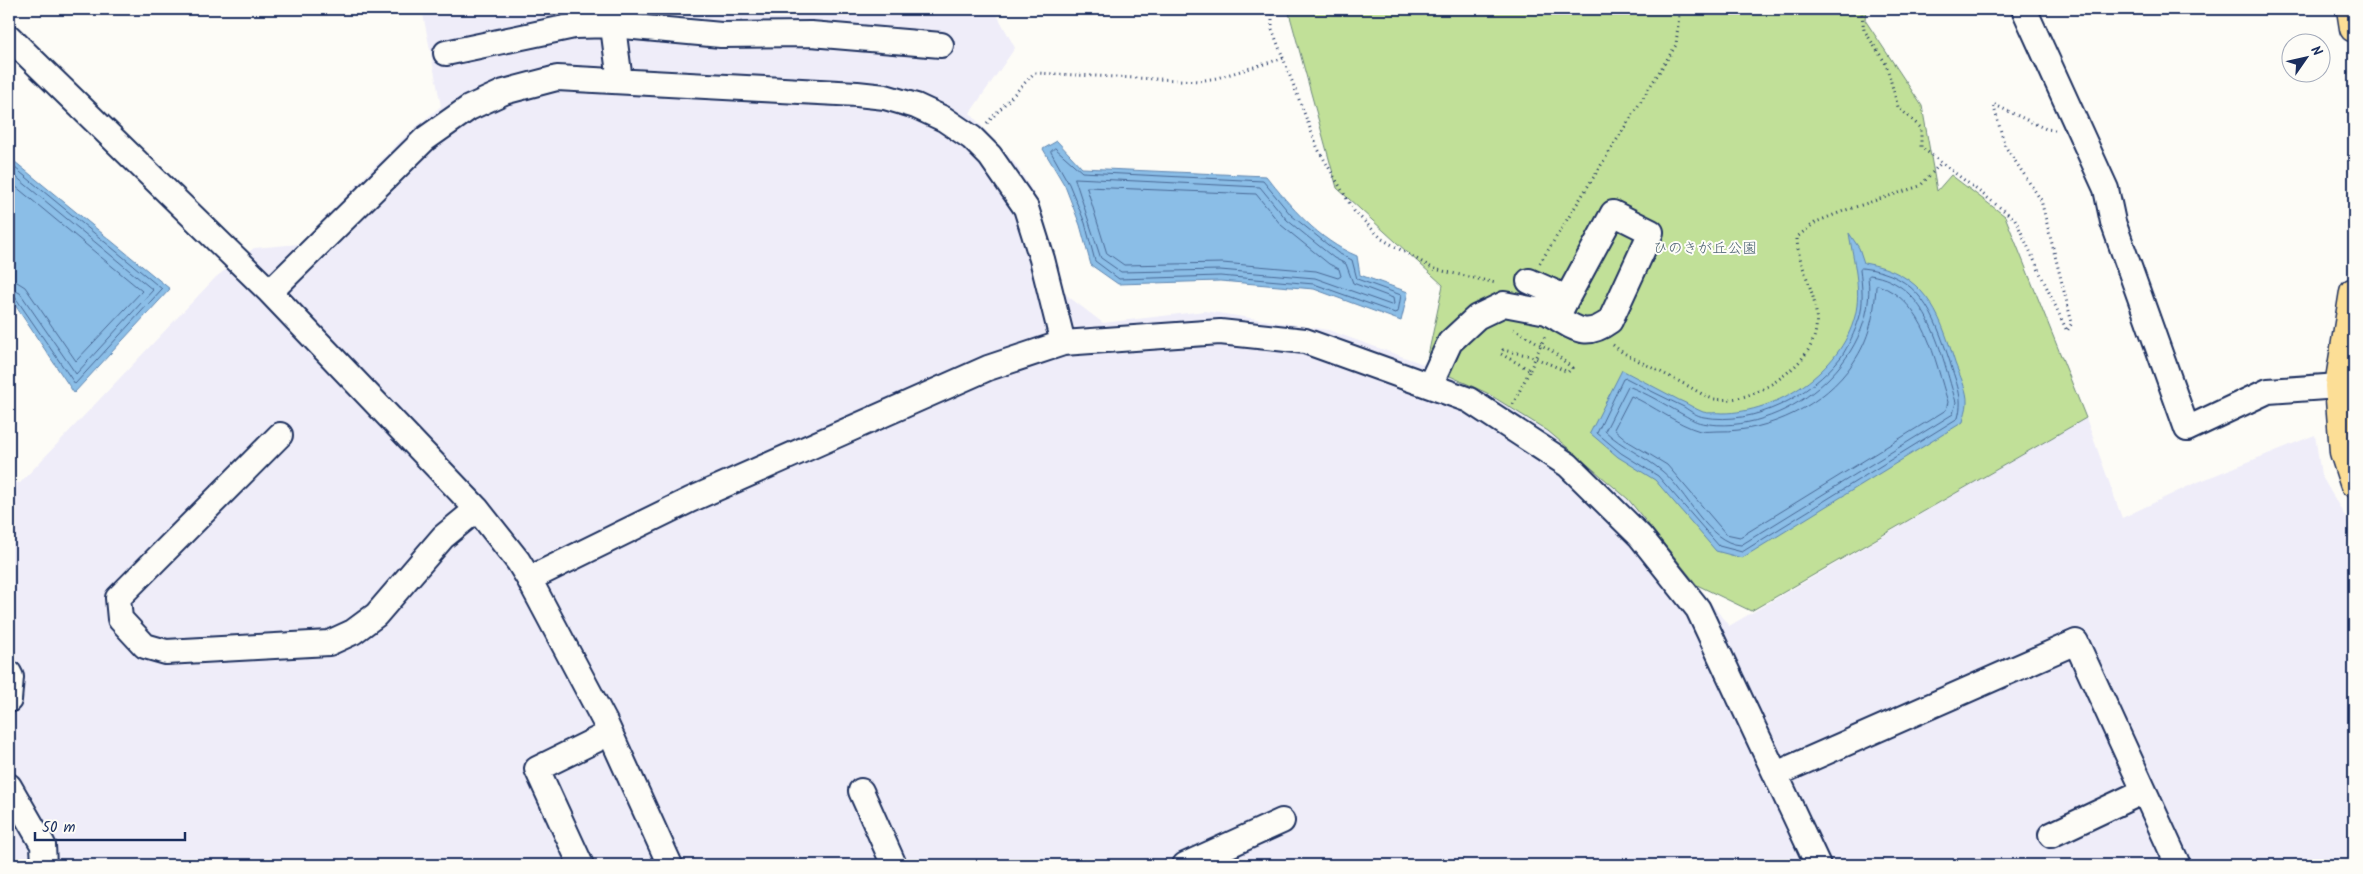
<svg xmlns="http://www.w3.org/2000/svg" width="2363" height="874" font-family="Kalam,'Klee One',sans-serif">
<style>
.built{fill:#efedf9}
.green{fill:#c1e098;stroke:#6e887b}
.water{fill:#8bbee7;stroke:#5e85b0}
.lines{fill:none;stroke-linecap:round;stroke-linejoin:round}
.shore{stroke:#486895;stroke-width:1}
.minor-casing{stroke:#1b2f5e;stroke-width:28}
.major-casing{stroke:#1b2f5e;stroke-width:31}
.path{stroke:#1b2f5e;stroke-width:3;stroke-dasharray:1 4;stroke-linecap:butt}
.minor{stroke:#fdfcf7;stroke-width:24}
.major{stroke:#fcde96;stroke-width:28}
.labels{text-anchor:middle;dominant-baseline:central;stroke-width:4;stroke-linejoin:round;paint-order:stroke}
.park-label{font-size:15px;fill:#445b6c;stroke:#fdfcf7}
</style>
<rect width="100%" height="100%" fill="#fdfcf7"/>
<filter id="ink" filterUnits="userSpaceOnUse"><feTurbulence type="fractalNoise" baseFrequency=".02" numOctaves="2"/><feDisplacementMap in="SourceGraphic" scale="10" xChannelSelector="R" yChannelSelector="G"/><feConvolveMatrix kernelMatrix="1 2 1 2 8 2 1 2 1" color-interpolation-filters="sRGB"/></filter>
<g filter="url(#ink)">
<path class="built" d="M422,9H994L1015,48L970,113L1017,166L1037,199L1065,294L1103,323L1205,311L1328,330L1426,365L1487,393L1548,431L1628,499L1729,626L2086,418L2122,518L2193,484L2315,435L2321,475L2354,532V865H9V481L20,483L216,277L254,248L299,244L401,140L441,106Z"/>
<path class="green" d="M1288,9H1866L1865,20L1922,106L1937,191L1951,175L2005,216L2086,418L1751,611L1697,585L1628,499L1548,431L1487,393L1426,365L1443,285L1337,188Z"/>
<path class="water" d="M1057,141L1082,168L1266,176C1291,207 1318,240 1357,256L1360,275L1408,292L1401,321L1314,289L1220,281L1118,284L1091,265L1080,225L1065,186L1043,149Z
M9,157L170,289L74,393L9,296Z
M1849,233L1859,248L1864,263C1924,273 1939,310 1955,363C1959,374 1968,391 1967,403C1967,409 1964,416 1963,422L1742,558L1716,551L1655,480L1618,457L1590,433L1622,370C1641,380 1660,390 1679,400C1687,403 1695,409 1703,412C1709,414 1716,412 1722,413C1777,413 1841,371 1855,316C1862,289 1853,259 1849,233Z"/>
<g class="lines">
<path class="shore" d="M1055,148L1082,172L1263,181L1291,215L1338,253L1352,260L1357,279L1401,295L1398,312L1395,313L1314,284L1220,276L1119,279L1095,261L1085,223L1069,184L1051,152Z
M9,163L162,289L75,384L15,297L9,294
M9,171L153,290L76,374L20,293L9,288
M1075,178L1260,187L1287,220L1334,258L1346,264L1353,283L1393,298L1394,304L1391,305L1315,278L1220,270L1121,272L1101,258Z
M9,181L142,291L76,361L25,287L17,282L9,280
M1087,187L1256,194L1281,225L1329,264L1339,269L1341,276L1338,278L1316,271L1222,263L1124,265L1107,253Z
M1862,268C1920,274 1934,314 1950,362C1956,384 1964,396 1958,418L1742,552L1719,546L1658,476L1621,453L1597,433L1623,379L1626,378C1645,388 1665,398 1684,407C1690,411 1697,416 1704,417C1755,426 1810,396 1841,357C1848,347 1855,331 1859,319C1864,305 1862,285 1860,270Z
M1870,275C1930,283 1941,355 1956,402L1953,414L1741,545C1707,543 1687,491 1662,471C1644,456 1622,447 1605,431L1628,386C1646,393 1664,404 1682,414C1688,417 1695,422 1702,423C1782,438 1879,361 1868,277Z
M1878,285C1926,302 1934,359 1948,402L1946,410L1740,537L1726,534L1667,465L1629,442L1614,429L1631,396C1652,405 1678,425 1700,431C1706,432 1712,431 1719,431C1769,432 1825,405 1853,363C1870,338 1874,315 1876,287Z"/>
<defs>
<path id="minor" d="M2024,9L2106,189L2113,222L2187,429L2268,391L2339,386
M611,11L620,81
M9,37L270,292L477,509L518,561L529,579L605,722L670,865
M446,53L574,26L613,25L721,35L811,34L941,45
M270,292L425,139L469,108L504,92L557,78L857,94L885,97L916,106L944,119L972,138L990,156L1026,208L1042,259L1063,343
M1557,318C1579,331 1588,337 1610,321L1651,232L1613,213L1567,298
M1430,385L1450,342L1477,317L1504,304L1547,312L1557,318L1567,298L1529,281
M280,435L118,598L120,619L145,646L166,652L329,643L353,632L376,615L443,537L477,509
M529,579L690,500L988,368L1063,343L1220,332L1305,341L1469,400L1568,465L1640,536L1698,609L1818,865
M9,673L11,677L9,700
M1776,774L2076,642L2178,865
M9,786L43,845L44,865
M861,791L894,865
M2051,835L2144,791
M581,865L537,769L610,733
M1185,865L1282,821"/>
<path id="major" d="M2351,9L2354,28
M2354,292L2339,386L2344,452L2354,483"/>
</defs>
<use href="#minor" class="minor-casing"/>
<use href="#major" class="major-casing"/>
<path class="path" d="M1272,9V29L1318,149L1354,211L1382,239L1434,269L1496,283
M1861,9L1864,30L1886,64L1898,107L1921,128V147L2015,219L2067,331L2072,323L2041,200L2005,146L1993,104L2046,129L2055,130
M987,123L1034,73L1199,81L1217,78L1284,58
M1540,263L1676,45L1679,15L1676,9
M1613,345L1622,352C1644,364 1667,375 1690,387C1697,391 1706,397 1714,399C1739,402 1765,391 1784,375C1799,364 1813,349 1816,329C1820,294 1797,268 1797,237L1816,222L1846,210L1920,186L1941,163
M1530,370L1545,336
M1513,404L1530,370L1501,354L1503,350L1531,356L1568,372L1572,368L1552,351L1514,329"/>
<use href="#minor" class="minor"/>
<use href="#major" class="major"/>
</g>
</g>
<g class="labels">
<g class="park-label">
<text x="1705" y="249">ひのきが丘公園</text>
</g>
</g>
<rect width="2363" height="874" fill="none" stroke="#fdfcf7" stroke-width="30"/>
<rect x="15" y="15" width="2333" height="844" fill="none" stroke="#1b2f5e" stroke-width="2" filter="url(#ink)"/>
<g transform="translate(2306 58) rotate(56)"><circle r="24" fill="#fdfcf7" stroke="#a3aaba"/>
<path d="M0-4L9 19L0 12L-9 19Z" fill="#1b2f5e"/>
<text y="-8" font-size="14" font-weight="bold" text-anchor="middle" fill="#1b2f5e">N</text>
</g>
<path d="M35 832v8h150v-8" fill="none" stroke="#1b2f5e" stroke-width="2.5"/>
<text x="42" y="832" font-size="15" fill="#1b2f5e" stroke="#fdfcf7" stroke-width="4" paint-order="stroke">50 m</text>
</svg>
